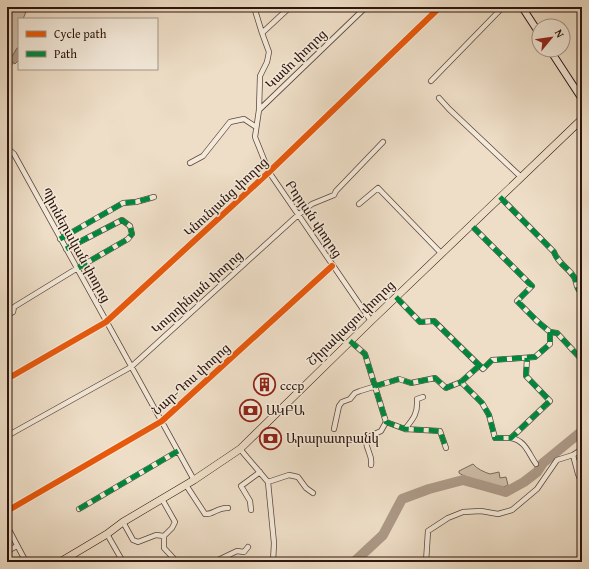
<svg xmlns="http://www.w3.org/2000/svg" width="589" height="569" font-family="'Gentium Book Plus','Noto Serif Armenian',serif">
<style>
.green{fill:#cdbca7;stroke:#7c685a}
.water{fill:#ac9987;stroke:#796456}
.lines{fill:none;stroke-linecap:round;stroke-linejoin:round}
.river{stroke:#ac9987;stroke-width:10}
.street-casing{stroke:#5c463b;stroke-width:6}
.secondary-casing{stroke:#2c140c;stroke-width:8}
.primary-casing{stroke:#2c140c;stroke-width:8}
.street{stroke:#f4eadb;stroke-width:4.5}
.secondary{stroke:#f4eadb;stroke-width:6}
.primary{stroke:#eedec7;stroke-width:7}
.quiet{stroke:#00873e;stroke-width:5;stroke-dasharray:10 5;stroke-linecap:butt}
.cycleway-casing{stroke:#f4eadb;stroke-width:8}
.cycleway{stroke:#e8590c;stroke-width:6}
.labels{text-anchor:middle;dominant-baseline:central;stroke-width:3;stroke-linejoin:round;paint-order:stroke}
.street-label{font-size:13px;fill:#2c140c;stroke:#f4eadb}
.poi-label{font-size:13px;fill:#2c140c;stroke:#f4eadb;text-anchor:start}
</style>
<rect width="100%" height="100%" fill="#eedec7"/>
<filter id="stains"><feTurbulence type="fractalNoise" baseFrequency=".005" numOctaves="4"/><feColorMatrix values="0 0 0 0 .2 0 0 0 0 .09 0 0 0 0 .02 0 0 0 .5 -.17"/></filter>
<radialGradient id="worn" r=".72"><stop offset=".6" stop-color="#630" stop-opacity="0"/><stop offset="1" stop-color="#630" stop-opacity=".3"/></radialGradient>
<path class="green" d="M7,7H28L23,19H19V56L7,71Z
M473,464C477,469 484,472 490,474L499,472L500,478L506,477L508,485C506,486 504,487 502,487C495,487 464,477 459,473V471Z"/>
<path class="water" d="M17,48H19V60L15,64L10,60Z"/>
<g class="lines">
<path class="river" d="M354,562L383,535L402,499L429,489L463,480L506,492L524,482L537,472L543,463L582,431"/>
<defs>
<path id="street" d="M254,7L262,33L269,52L267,62L260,76L259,110L255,137L269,172L371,321
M262,33L290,7
M431,81L503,7
M439,98L449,109L521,177
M259,110L366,7
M7,148L14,154L194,480
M190,163L203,156L230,122L244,119L256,127
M500,197L554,252C559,265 568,267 574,277C578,284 574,286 582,294
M359,204L378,188L441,253
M60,239L123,203L136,202L154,197
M396,297L420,322L434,321L483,369L492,360L535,357L550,344V332L537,321L517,301L532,286L471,225
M7,315L13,312L14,307L76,269L128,239L132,234L130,226L122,220L66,249
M550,332L557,333L582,360
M350,341L365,354L386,422L405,429L440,431L446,448
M479,366L461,382L482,403L489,415L495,438H511L550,401L526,376L527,358
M7,379L106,322L269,172L440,7
M334,429L339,406L342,402L350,399L355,393L360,391L399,379L411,383L435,378L446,388L461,382
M405,429C414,418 418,413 417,399L423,397
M7,436L131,367L298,215L312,204L334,195L336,191L383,142
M511,438C526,441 528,453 536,464
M240,449L268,482L274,543L273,562
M573,455L578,474L582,484
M371,465C373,454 365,450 366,438L381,431L386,422
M268,482L289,475L298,477L306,488L313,493
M186,485L205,514C214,515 217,507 228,508
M162,499L175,522L172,528L164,536V548L177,562
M79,509L178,451
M251,510L250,501L241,486L260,472
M7,511L162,421L332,266
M123,522L133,540L138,542L156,535L164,536
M7,526L26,562
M107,534L123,562
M7,551L17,546
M214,562L237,551L244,552L248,547
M405,562L411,560L418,562
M426,562L428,531L448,518L463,512L481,511L498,514L512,510L537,489L557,460L573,455L582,449"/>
<path id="secondary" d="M522,7L539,33
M550,50L582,99"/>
<path id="primary" d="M60,562L107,534L123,522L194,480L240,449L371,321L582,119"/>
</defs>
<use href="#street" class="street-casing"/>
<use href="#secondary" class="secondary-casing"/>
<use href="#primary" class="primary-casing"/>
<use href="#street" class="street"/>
<use href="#secondary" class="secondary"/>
<use href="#primary" class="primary"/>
<path class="quiet" d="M500,197L554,252C559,265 568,267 574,277C578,284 574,286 582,294
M60,239L123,203L136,202L154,197
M66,249L122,220L130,226L132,234L128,239L76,269
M396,297L420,322L434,321L483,369L492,360L535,357L550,344V332L537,321L517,301L532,286L471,225
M550,332L557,333L582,360
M350,341L365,354L386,422L405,429L440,431L446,448
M479,366L461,382L482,403L489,415L495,438H511L550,401L526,376L527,358
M375,386L399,379L411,383L435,378L446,388L461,382
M79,509L178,451
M405,562L411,560L418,562"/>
<defs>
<path id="cycleway" d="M7,379L106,322L269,172L440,7
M7,511L162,421L332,266"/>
</defs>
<use href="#cycleway" class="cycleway-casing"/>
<use href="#cycleway" class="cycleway"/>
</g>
<defs>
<symbol id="building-ring" viewBox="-11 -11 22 22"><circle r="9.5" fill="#f4eadb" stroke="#8f2418" stroke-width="1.5"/><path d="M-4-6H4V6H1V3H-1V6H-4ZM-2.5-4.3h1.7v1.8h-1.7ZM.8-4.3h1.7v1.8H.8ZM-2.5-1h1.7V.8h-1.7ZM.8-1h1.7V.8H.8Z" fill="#8f2418"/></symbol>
<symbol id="bank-ring" viewBox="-11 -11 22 22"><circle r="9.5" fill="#f4eadb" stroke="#8f2418" stroke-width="1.5"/><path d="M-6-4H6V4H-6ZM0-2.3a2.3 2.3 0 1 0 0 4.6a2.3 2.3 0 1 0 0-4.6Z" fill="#8f2418"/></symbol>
</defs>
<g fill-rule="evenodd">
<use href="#building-ring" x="252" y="372" width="25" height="25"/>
<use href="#bank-ring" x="238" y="398" width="25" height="25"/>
<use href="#bank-ring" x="258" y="426" width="25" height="25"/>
</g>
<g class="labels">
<g class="street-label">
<text transform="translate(296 59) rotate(-44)">Կամո փողոց</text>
<text transform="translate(226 197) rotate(-43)">Կնունյանց փողոց</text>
<text transform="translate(314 219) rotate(56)">Բորյան փողոց</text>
<text transform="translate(76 245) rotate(61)">Պիոներական փողոց</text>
<text transform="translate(197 292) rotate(-42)">Կուրղինյան փողոց</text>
<text transform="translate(351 323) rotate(-44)">Շիրակացու փողոց</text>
<text transform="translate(191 379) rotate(-42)">Նար-Դոս փողոց</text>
</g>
<g class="poi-label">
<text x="280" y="385">ссср</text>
<text x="266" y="410">ԱԿԲԱ</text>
<text x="286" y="438">Արարատբանկ</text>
</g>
</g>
<rect width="589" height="569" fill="none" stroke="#eedec7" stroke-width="24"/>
<rect x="8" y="8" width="573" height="553" fill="none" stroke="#2c140c" stroke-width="2"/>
<rect x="12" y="12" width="565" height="545" fill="none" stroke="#2c140c"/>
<rect x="18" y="18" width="140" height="52" fill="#f4eadb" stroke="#a49488"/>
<rect x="26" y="31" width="20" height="6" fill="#e8590c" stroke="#a49488"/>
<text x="54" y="38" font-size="12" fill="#2c140c">Cycle path</text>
<rect x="26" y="51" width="20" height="6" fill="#00873e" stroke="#a49488"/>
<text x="54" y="58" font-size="12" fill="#2c140c">Path</text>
<g transform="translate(551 38) rotate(61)"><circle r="19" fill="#f4eadb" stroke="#a49488"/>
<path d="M0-3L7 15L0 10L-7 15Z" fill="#8f2418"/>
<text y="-6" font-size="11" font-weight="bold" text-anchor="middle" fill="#2c140c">N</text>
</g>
<rect width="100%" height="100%" filter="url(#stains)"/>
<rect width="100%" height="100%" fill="url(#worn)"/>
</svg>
